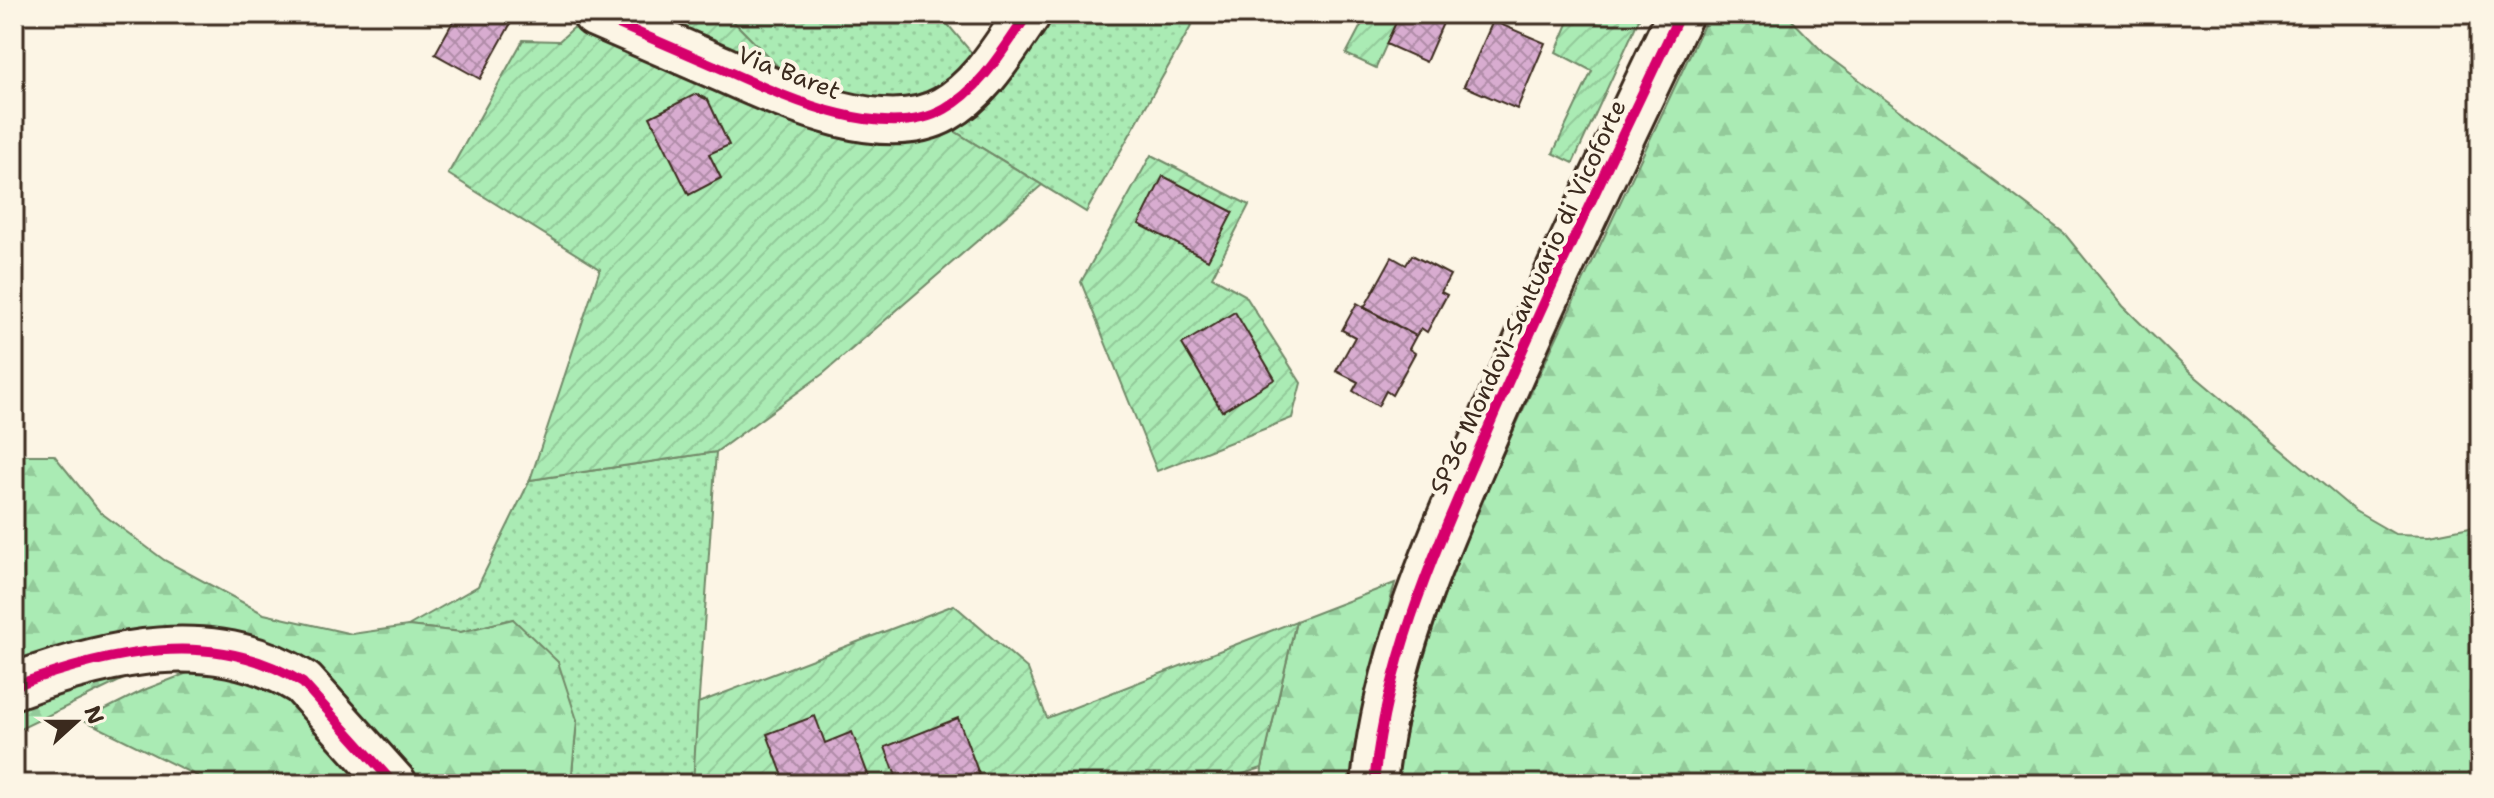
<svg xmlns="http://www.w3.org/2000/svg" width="2494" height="798" font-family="'Shantell Sans',sans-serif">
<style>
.grass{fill:url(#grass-dots);stroke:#728a69;stroke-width:2}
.forest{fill:url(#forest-firs);stroke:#728a69;stroke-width:2}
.garden{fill:url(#garden-furrows);stroke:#728a69;stroke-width:2}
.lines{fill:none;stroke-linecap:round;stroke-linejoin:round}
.stream{stroke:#678f94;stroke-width:11}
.building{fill:url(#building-cross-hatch);stroke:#3b2a1e;stroke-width:2}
.minor-casing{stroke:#3b2a1e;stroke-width:50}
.major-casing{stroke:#3b2a1e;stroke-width:50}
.minor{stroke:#fcf5e5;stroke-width:44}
.major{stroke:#fcf5e5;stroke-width:44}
.cycleway-casing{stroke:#fcf5e5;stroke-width:15}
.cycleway{stroke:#d6006c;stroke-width:10}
.labels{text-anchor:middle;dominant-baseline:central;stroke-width:8;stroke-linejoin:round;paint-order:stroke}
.street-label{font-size:24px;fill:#3b2a1e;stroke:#fcf5e5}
</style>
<defs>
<pattern id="grass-dots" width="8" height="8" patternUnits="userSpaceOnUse" patternTransform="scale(2)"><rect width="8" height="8" fill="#aaebb4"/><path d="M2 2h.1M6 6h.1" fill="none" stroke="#93ca9a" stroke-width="1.8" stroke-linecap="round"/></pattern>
<pattern id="forest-firs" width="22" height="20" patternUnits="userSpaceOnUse" patternTransform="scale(2)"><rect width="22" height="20" fill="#aaebb4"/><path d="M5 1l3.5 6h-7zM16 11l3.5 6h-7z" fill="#93ca9a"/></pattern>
<pattern id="garden-furrows" width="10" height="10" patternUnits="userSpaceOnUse" patternTransform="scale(2)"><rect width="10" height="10" fill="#aaebb4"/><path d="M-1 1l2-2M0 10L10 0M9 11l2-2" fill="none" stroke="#93ca9a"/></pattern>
<pattern id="building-cross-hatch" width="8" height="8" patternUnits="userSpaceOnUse" patternTransform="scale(2)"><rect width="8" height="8" fill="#d8acd0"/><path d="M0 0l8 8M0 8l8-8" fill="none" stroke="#b08ca8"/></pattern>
</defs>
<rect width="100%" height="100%" fill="#fcf5e5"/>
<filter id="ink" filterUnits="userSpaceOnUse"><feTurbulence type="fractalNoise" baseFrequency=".0125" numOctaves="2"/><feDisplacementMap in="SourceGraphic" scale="16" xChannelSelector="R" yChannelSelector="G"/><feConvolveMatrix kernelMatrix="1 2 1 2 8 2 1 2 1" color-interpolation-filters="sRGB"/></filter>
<g filter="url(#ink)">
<path class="grass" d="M726,14H939L982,65L928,106L799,88Z
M1039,14H1198L1086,212L941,123Z
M716,452L693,784H571L577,720L513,619L461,632L408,626L478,586L530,480Z"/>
<path class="forest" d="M1709,14H1786L1826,55L2064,233L2123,306L2190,372L2355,511L2395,534L2430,535L2480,525V784H1397C1414,646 1472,522 1529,397C1588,269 1649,142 1709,14Z
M14,455H54L100,512L164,560L264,614L352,634L408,626L461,632L513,619L558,662L577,720L571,784H406L283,661L14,673Z
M1395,583L1368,683L1350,784H1261L1262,768L1296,621Z
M218,661L271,677L382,784H213L84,720L144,690Z
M132,675L14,732V699Z"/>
<path class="garden" d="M629,14H726L799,88Z
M1367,14H1400L1376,68L1346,54Z
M1572,14H1630L1639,19L1573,163L1553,153L1592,71L1556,52Z
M580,22L941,123L1042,185L824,373L716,452L530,480L600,269L448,174L523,40L559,41Z
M1151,155L1249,205L1212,277L1245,295L1301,383L1292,418L1157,471L1081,282Z
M954,605L1028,669L1047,718L1296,621L1262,768L1212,784H693L698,703Z"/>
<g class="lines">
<path class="stream" d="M2479,784H2480"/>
</g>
<path class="building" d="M457,14H516L480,79L435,54Z
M1400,14H1447L1426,62L1386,44Z
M1493,21L1545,43L1517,109L1464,86Z
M696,94L708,100L729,145L709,154L721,178L689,195L650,117Z
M1163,176L1233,212L1208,260L1139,224Z
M1412,255L1450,275L1441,292L1447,295L1427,332L1421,328L1416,336L1364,308L1392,257L1406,265Z
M1357,303L1416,336L1409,349L1415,353L1392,395L1386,391L1378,406L1353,391L1358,382L1336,371L1355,337L1342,330Z
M1235,312L1275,379L1222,411L1182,344Z
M815,716L825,743L852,732L870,780L860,784H786L767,734Z
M958,718L982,782L976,784H899L885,747Z"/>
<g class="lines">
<defs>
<path id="minor" d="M595,14C634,31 674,48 713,65C773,91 881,146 945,109C982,88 1004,48 1028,14
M14,686C107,652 213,626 303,683L394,784"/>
<path id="major" d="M1374,784C1386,657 1436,549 1486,433C1547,292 1614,153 1680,14"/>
</defs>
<use href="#minor" class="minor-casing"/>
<use href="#major" class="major-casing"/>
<use href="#minor" class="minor"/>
<use href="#major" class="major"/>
<defs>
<path id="cycleway" d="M595,14C634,31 674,48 713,65C773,91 881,146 945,109C982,88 1004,48 1028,14
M14,686C107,652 213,626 303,683L394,784
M1374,784C1386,657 1436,549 1486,433C1547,292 1614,153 1680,14"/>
</defs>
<use href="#cycleway" class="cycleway-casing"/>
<use href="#cycleway" class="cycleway"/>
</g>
</g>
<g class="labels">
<g class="street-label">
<text transform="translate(789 73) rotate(21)">Via Baret</text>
<text transform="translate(1528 297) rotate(-65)">SP36 Mondovì-Santuario di Vicoforte</text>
</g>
</g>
<rect width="2494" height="798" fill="none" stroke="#fcf5e5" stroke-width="48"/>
<rect x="24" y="24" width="2446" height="750" fill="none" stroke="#3b2a1e" stroke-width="3" filter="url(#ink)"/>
<g transform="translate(76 722) rotate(69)" stroke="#fcf5e5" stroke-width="6" paint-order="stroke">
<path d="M0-6L14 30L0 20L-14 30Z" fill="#3b2a1e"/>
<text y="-12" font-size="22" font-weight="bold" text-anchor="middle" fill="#3b2a1e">N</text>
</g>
</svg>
